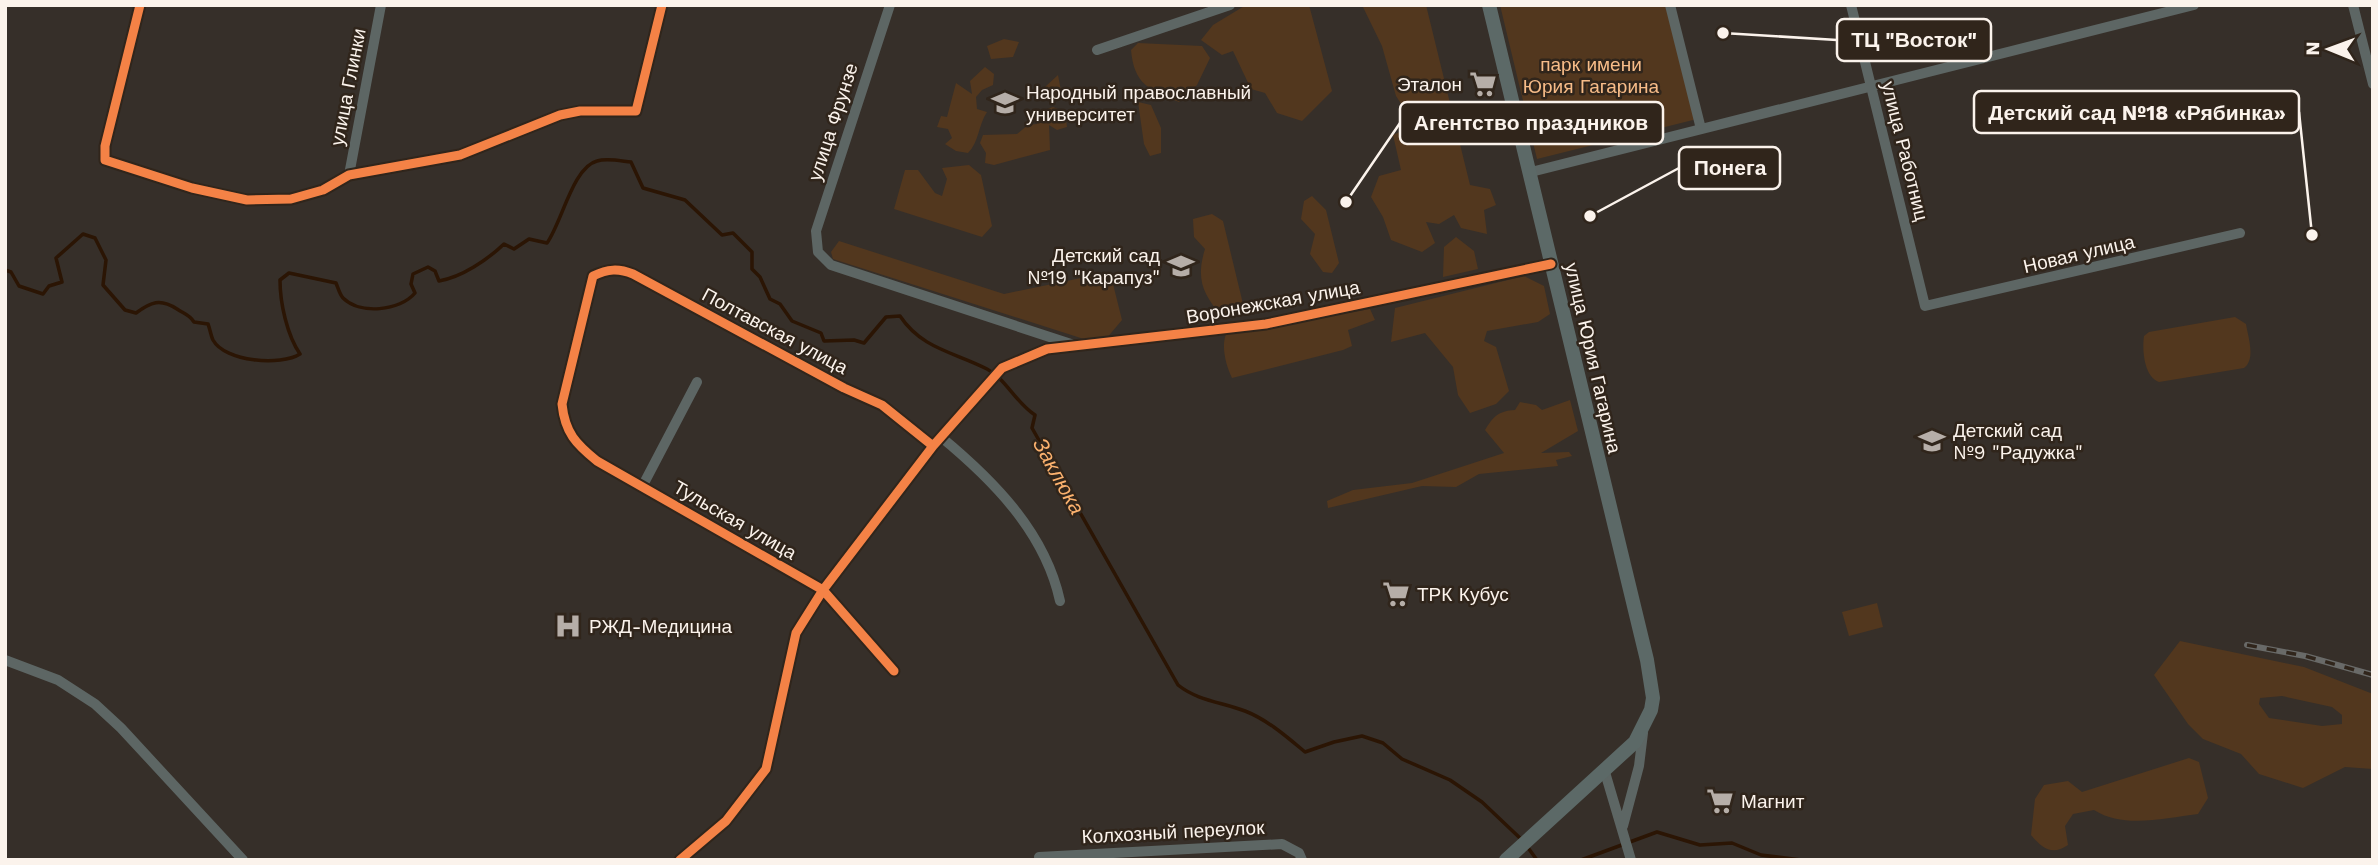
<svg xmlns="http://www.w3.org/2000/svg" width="2378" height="865" font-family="'Work Sans',sans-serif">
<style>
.green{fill:#52371e;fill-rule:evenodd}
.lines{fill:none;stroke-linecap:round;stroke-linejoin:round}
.stream{stroke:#2b1504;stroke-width:3.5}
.street{stroke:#5d6664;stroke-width:10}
.secondary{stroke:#5c6967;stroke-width:14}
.rail-casing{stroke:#696a68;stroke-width:6}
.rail{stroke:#30251b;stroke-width:3.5;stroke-dasharray:10;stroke-linecap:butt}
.cycleway-casing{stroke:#30251b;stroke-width:13}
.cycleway{stroke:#f48246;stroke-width:9}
.labels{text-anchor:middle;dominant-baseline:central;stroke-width:5;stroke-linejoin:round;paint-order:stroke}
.park-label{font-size:19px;fill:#f7bc88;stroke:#30251b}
.poi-label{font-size:19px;fill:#fbf3ec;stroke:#30251b;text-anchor:start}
.street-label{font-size:19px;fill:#fbf3ec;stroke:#30251b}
.water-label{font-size:21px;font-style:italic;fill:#fbb16e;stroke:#30251b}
.leader{fill:none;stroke:#fbf3ec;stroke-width:2.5}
.callout-dot{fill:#fbf3ec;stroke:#30251b;stroke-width:2.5}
.callout{fill:#30251b;stroke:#fbf3ec;stroke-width:2.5}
.callout-label{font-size:21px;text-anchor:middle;font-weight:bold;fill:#fbf3ec}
</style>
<rect width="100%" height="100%" fill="#362f29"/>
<path class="green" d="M1246,5H1309L1332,91L1302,121L1277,113L1265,93L1251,89L1233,51L1222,55L1201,40L1213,25Z
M1362,5H1426L1470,185L1490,189L1496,205L1484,210L1487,234L1461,228L1454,215L1439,224L1426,222L1435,243L1422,252L1391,240L1383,217L1371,197L1379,176L1401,170L1393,135L1415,125L1396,96L1382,46Z
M1500,5H1668L1697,119L1537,159Z
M1004,39L1019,42L1013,57L991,59L987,46Z
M1138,43L1202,46L1210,58L1197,85L1179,102C1149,90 1134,84 1131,50Z
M985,67L994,74L993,85L982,90L976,97L977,109L987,112C978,126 979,142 968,153L956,151L945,144L952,138L948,129L937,127L941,116L947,117L956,83L972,94L970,81Z
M1058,75L1062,96L1056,99L1045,87Z
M1138,102L1151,105L1161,128V153L1150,156L1144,144Z
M1053,107L1065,112L1067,127L1057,130L1049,125L1050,150L994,165L985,163L986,153L980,143L983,135L1017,134L1028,125L1037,124L1042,111Z
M969,165L981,175L992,226L982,237L894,209L905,170H918L935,193L942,196L947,179L942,168Z
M1312,196L1326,210L1339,263L1332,273L1323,272L1310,254L1315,234L1301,219L1304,201Z
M1212,214L1223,221L1244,308L1222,316C1202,294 1196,278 1205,249L1194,237L1193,219Z
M1456,237L1474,251L1478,269L1443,277L1444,247Z
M839,241L1004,294L1110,272L1122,320L1106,339L1087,340L833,259L831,252Z
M1524,276L1544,286L1550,314L1538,322L1487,331L1484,341L1496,347L1509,391L1496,404L1470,413L1458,395L1453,367L1425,333L1391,342L1395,308Z
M1370,309L1375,320L1348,330L1352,346L1343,350L1232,378C1226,366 1221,347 1226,334Z
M2235,317L2246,324C2248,337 2256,359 2244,368L2159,382C2144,377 2142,350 2144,336L2149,332Z
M1570,400L1578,431L1541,453L1569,452L1572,456L1556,460L1558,466L1479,474L1456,487L1422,486L1328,508L1327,501L1353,490L1412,483L1504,453L1485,430C1493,417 1498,411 1515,410L1520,402L1536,405L1542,410Z
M1877,603L1883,627L1849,636L1842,612Z
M2180,641L2304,667L2373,694V769L2345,767L2303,788L2259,774L2241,754L2203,739L2188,724L2154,675ZM2282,696L2332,707L2342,715V724L2322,726L2269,718L2259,704L2260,698Z
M2189,758L2199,762L2208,798L2198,814C2164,818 2124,829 2094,810L2073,814L2065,826L2068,845C2052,856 2042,848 2031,835L2035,799L2044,785L2068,781L2082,792Z"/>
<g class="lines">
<path class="stream" d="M5,270L11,272L19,286L43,294L49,286L62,282L56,258L83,234L95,238L106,260L103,285L125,310L136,313C151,302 160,298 177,309C184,314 189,314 194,322L208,324C210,329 211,336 213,340C225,362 281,366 300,354C287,335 280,303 280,280L289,273L336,283C338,288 340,295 343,298C360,315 400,311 415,293L411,284L413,274L428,267L435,271L439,281C462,277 487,260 504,244L514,249L529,239L547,243C562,222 573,167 597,161C607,158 621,161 631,162L643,188L685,200L722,235L733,233L752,252V269L760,277L770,299L780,304L792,321L821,333L824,341L854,340L864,343L886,317L900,316C922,349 954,352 987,369C1006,379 1016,403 1035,415L1032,428L1178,685C1198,701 1222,702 1245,711C1268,720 1287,737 1305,752L1334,742L1362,736L1383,743L1402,759L1450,780L1482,802L1521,839
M1526,845L1537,860
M1581,860L1657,832L1700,845L1732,843L1761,855L1801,860"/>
<path class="street" d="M140,5L105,146V160L192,188L247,200L291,199L323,190L349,175L460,155L560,115L580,111H636L662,5
M890,5L816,231L818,252L831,265L1071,344
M1670,5L1701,129
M1851,5L1925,306L2240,233
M2353,5L2373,84
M1097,50L1230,5
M1531,172L2194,5
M349,175L381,5
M941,437C993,480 1045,532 1060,601
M642,487L697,382
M5,660L58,680L95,704L121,728L243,860
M894,671L823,590L597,461C576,444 565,433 562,404L593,276C608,269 618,268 633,274L844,388L882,405L933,446
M1604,769L1631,860
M1623,826L1639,766L1643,733
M1039,857L1282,844L1299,853L1302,860
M680,860L726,821L766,769L796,633L823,590L933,446L1002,368L1047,349L1266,324L1551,264"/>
<path class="secondary" d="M1489,5L1647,660L1653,698L1651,710L1635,742L1506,860"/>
<defs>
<path id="rail" d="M2247,645L2305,656L2373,675"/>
</defs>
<use href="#rail" class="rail-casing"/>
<use href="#rail" class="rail"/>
<defs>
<path id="cycleway" d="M140,5L105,146V160L192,188L247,200L291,199L323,190L349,175L460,155L560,115L580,111H636L662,5
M894,671L823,590L597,461C576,444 565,433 562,404L593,276C608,269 618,268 633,274L844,388L882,405L933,446
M680,860L726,821L766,769L796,633L823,590L933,446L1002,368L1047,349L1266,324L1551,264"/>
</defs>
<use href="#cycleway" class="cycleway-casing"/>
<use href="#cycleway" class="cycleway"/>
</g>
<defs>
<symbol id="supermarket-bare" viewBox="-9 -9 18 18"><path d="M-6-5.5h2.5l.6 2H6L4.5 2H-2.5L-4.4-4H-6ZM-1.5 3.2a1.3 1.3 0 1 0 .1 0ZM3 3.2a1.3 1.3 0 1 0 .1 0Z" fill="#b6aea8" stroke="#30251b" stroke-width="2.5" paint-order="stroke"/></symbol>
<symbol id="university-bare" viewBox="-9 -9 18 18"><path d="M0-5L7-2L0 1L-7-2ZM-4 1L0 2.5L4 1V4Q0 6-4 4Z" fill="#b6aea8" stroke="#30251b" stroke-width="2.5" paint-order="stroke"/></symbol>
<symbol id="school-bare" viewBox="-9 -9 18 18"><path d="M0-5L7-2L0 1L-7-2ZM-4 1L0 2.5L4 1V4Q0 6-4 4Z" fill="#b6aea8" stroke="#30251b" stroke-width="2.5" paint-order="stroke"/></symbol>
<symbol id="hospital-bare" viewBox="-9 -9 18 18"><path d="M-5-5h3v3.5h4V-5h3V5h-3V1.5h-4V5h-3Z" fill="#b6aea8" stroke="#30251b" stroke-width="2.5" paint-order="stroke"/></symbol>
</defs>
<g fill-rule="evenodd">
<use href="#supermarket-bare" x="1464" y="65" width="38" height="38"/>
<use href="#university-bare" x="986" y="84" width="38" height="38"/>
<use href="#school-bare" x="1162" y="247" width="38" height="38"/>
<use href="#school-bare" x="1913" y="422" width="38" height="38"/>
<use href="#supermarket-bare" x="1377" y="575" width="38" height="38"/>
<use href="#hospital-bare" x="549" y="607" width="38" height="38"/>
<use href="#supermarket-bare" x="1701" y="782" width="38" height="38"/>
</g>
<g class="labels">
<g class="park-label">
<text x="1591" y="64">парк имени<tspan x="1591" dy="22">Юрия Гагарина</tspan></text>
</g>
<g class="poi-label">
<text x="1462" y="84" text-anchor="end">Эталон</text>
<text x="1026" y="92">Народный православный<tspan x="1026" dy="22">университет</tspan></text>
<text x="1160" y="255" text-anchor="end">Детский сад<tspan x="1160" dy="22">№19 "Карапуз"</tspan></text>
<text x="1953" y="430">Детский cад<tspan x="1953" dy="22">№9 "Радужка"</tspan></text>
<text x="1417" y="594">ТРК Кубус</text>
<text x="589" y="626">РЖД-Медицина</text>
<text x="1741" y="801">Магнит</text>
</g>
<g class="street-label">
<text transform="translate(348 87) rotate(-79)">улица Глинки</text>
<text transform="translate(833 122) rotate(-72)">улица Фрунзе</text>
<text transform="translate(1905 151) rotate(76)">улица Работниц</text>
<text transform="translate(2079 254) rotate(-13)">Новая улица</text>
<text transform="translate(1273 302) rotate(-10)">Воронежская улица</text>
<text transform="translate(775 331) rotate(28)">Полтавская улица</text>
<text transform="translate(1593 358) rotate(77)">улица Юрия Гагарина</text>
<text transform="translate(735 520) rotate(30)">Тульская улица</text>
<text transform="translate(1173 832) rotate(-3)">Колхозный переулок</text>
</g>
<g class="water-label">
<text transform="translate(1059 476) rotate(61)">Заклюка</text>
</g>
</g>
<path class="leader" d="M1723 33L1837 40M2312 235L2299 112M1346 202L1400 123M1590 216L1679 168"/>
<g class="callout-dot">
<circle cx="1723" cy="33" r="7"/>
<circle cx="2312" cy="235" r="7"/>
<circle cx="1346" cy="202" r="7"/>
<circle cx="1590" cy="216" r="7"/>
</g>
<g class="callout">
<rect x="1837" y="19" width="154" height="42" rx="7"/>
<rect x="1974" y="91" width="325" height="42" rx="7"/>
<rect x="1400" y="102" width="263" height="42" rx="7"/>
<rect x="1679" y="147" width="101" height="42" rx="7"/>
</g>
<g class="callout-label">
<text x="1914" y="47">ТЦ "Восток"</text>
<text x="2137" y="120">Детский сад №18 «Рябинка»</text>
<text x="1531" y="130">Агентство праздников</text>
<text x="1730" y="175">Понега</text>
</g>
<rect width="2378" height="865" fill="none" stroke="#fbf3ec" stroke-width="14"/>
<g transform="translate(2329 49) rotate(271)" stroke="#30251b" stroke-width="5" paint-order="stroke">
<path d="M0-5L12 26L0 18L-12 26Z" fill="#fbf3ec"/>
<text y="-10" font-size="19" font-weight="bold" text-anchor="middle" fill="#fbf3ec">N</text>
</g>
</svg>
